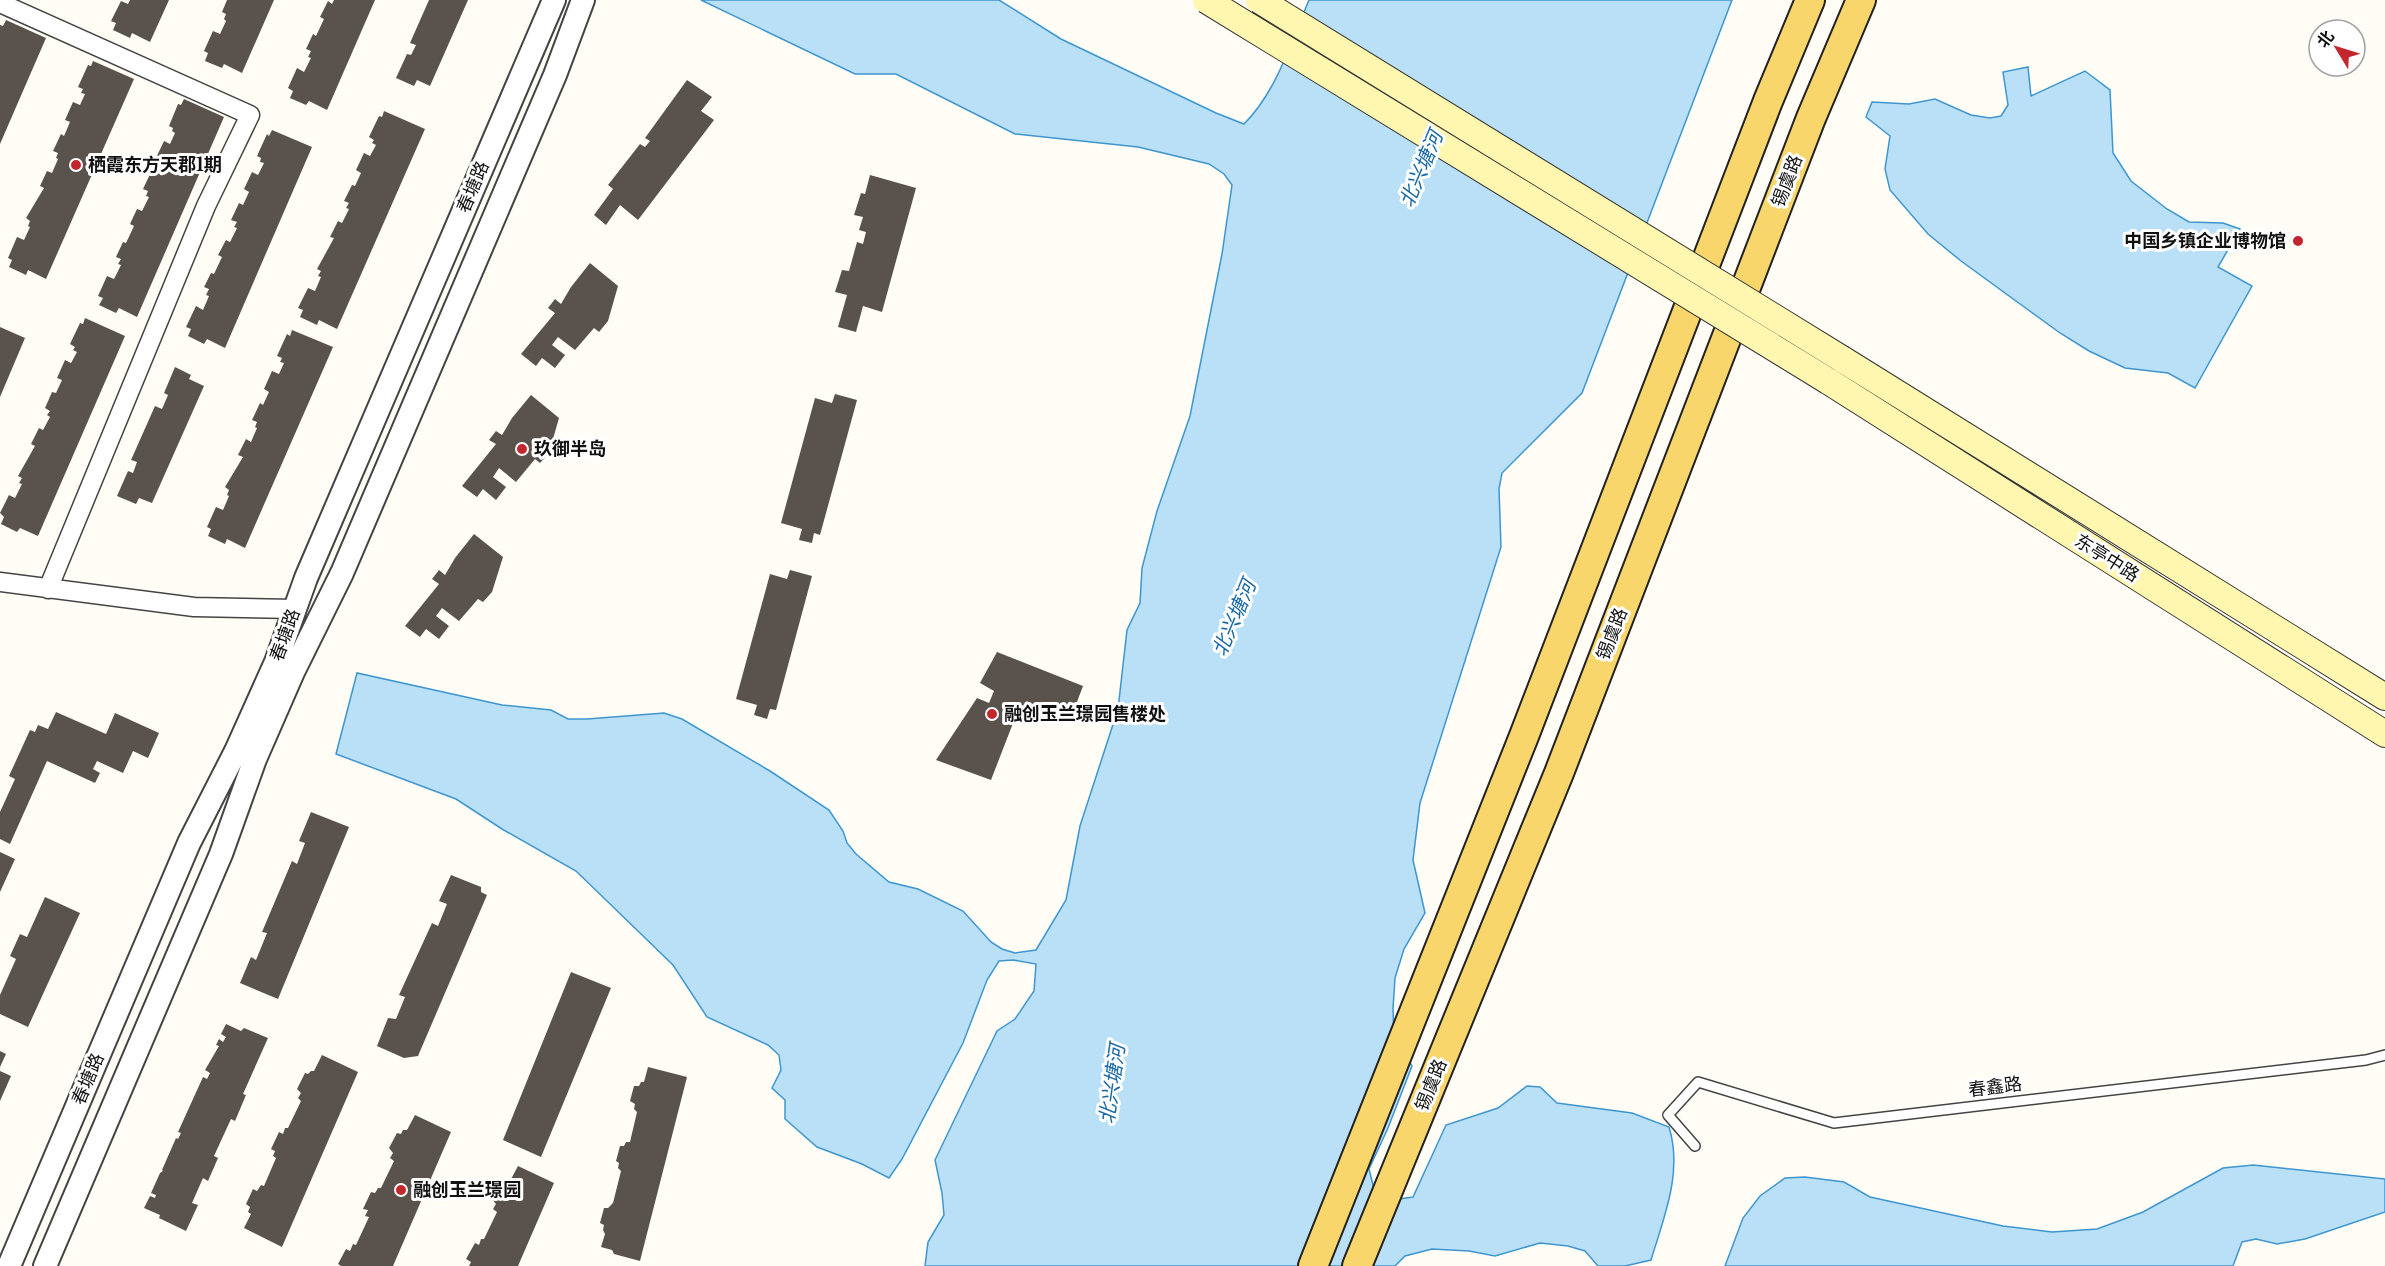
<svg xmlns="http://www.w3.org/2000/svg" width="2385" height="1266" font-family="'Libre Baskerville','Noto Sans SC',serif">
<style>
.water{fill:#b9e0f7;stroke:#3f96cf;stroke-width:1.5}
.building{fill:#5a524d}
.lines{fill:none;stroke-linecap:round;stroke-linejoin:round}
.service-casing{stroke:#444;stroke-width:12}
.minor-casing{stroke:#444;stroke-width:21}
.tertiary-casing{stroke:#444;stroke-width:26}
.secondary-casing{stroke:#333;stroke-width:28}
.primary-casing{stroke:#222;stroke-width:32}
.service{stroke:#fff;stroke-width:9}
.minor{stroke:#fff;stroke-width:18}
.tertiary{stroke:#fff;stroke-width:22}
.secondary{stroke:#fff6b0;stroke-width:26}
.primary{stroke:#f9d66b;stroke-width:28}
.secondary-bridge-casing{stroke:#333;stroke-width:28;stroke-linecap:butt}
.secondary-bridge{stroke:#fff6b0;stroke-width:26}
.poi-dot{fill:#c4262e;stroke:#fff;stroke-width:2}
.labels{text-anchor:middle;dominant-baseline:central;stroke-width:6;stroke-linejoin:round;paint-order:stroke}
.poi-label{font-size:18px;font-weight:bold;fill:#111;stroke:#fff;text-anchor:start}
.street-label{font-size:18px;fill:#111;stroke:#fff}
.water-label{font-size:20px;font-style:italic;fill:#1768a6;stroke:#fff}
</style>
<rect width="100%" height="100%" fill="#fffdf5"/>
<path class="water" d="M701,0H999L1061,39L1216,113L1244,124C1277,91 1291,42 1309,0H1732L1582,393L1502,473L1499,489L1501,547L1420,803L1413,860L1425,913L1404,949L1395,978L1393,1009L1394,1036L1412,1066L1388,1128L1369,1169L1373,1185L1383,1192L1399,1199L1413,1197L1446,1125L1498,1108L1527,1086L1540,1087L1557,1103L1632,1113L1669,1127C1683,1172 1664,1217 1651,1260L1625,1266H1598L1585,1251L1568,1246L1540,1243L1495,1256L1469,1251L1432,1249L1405,1256L1395,1266H925L928,1242L944,1215L942,1193L935,1160L997,1031L1015,1019L1034,991L1036,964L1013,960L999,961L987,980L963,1043L902,1159L889,1178L862,1164L817,1147L785,1119V1100L772,1088L781,1070L779,1055L768,1045L707,1017L673,965L576,871L502,829L456,799L336,754L357,673L502,705L551,710L568,719H587L664,713L682,719L770,771L829,810L843,831L847,843L856,854L889,882L918,889L963,911L991,942L1002,949L1015,953L1036,950L1066,900L1080,826L1118,709L1127,630L1140,603L1142,568L1157,511L1190,416L1222,254L1232,185L1224,174L1209,164L1138,147L1015,134L896,74H855Z
M2028,67L2031,96L2085,71L2110,90L2113,153L2131,181L2167,209L2189,222L2223,223L2240,229L2218,267L2252,286L2195,388L2168,373L2125,368L2089,351L2060,333L1961,261L1928,234L1890,190L1885,169L1890,136L1866,117L1872,102L1909,104L1935,99L1971,115L1990,118L2001,116L2008,105L2003,72Z
M2253,1165L2385,1179V1212L2305,1239L2277,1244L2256,1239L2242,1242L2233,1266H1725L1743,1218L1760,1196L1785,1178L1805,1177L1844,1182L1870,1197L2003,1226L2052,1232L2097,1229L2143,1212L2223,1168Z"/>
<path class="building" d="M130,0H169L150,42L132,33L130,38L113,30L116,23L111,21L121,1L128,4Z
M227,0H274L242,73L224,64L222,68L205,61L208,53L204,51L213,31L220,34L226,21L224,19L226,14L222,12Z
M334,0H375L327,110L309,101L306,105L290,98L293,91L288,88L297,68L304,72L311,58L308,57L311,51L306,49L313,34L316,36L324,19L320,17L328,1L332,4Z
M429,0H468L430,86L417,80L414,86L396,78L407,54L411,55L416,45L410,43Z
M6,20L46,38L0,144V25L3,26Z
M93,61L134,79L46,279L28,270L26,275L9,267L12,260L8,258L17,237L24,240L30,227L28,226L30,221L26,218L44,188L40,186L47,171L52,173L58,159L56,158L58,153L53,151L61,134L64,136L70,122L65,120L73,102L80,105L85,94L81,93L83,89L78,87L88,65L91,66Z
M687,80L712,97L701,111L714,120L638,220L620,205L606,225L594,215L613,189L608,185L640,144L645,147L650,141L645,138Z
M184,99L224,117L137,317L119,308L116,313L99,305L103,298L98,296L107,276L114,279L121,265L118,264L121,259L116,257L123,242L126,243L134,226L130,224L137,209L142,211L149,197L146,196L148,191L143,189L151,172L154,174L160,161L156,158L164,141L170,144L175,133L172,131L173,128L169,126L178,104L181,105Z
M384,111L425,129L337,329L319,320L317,325L300,317L303,310L298,308L308,288L315,291L321,277L318,276L321,271L317,269L334,238L330,237L338,221L342,223L349,209L346,208L349,203L344,201L352,185L355,186L361,173L356,170L364,153L370,156L376,145L372,143L374,140L369,137L379,116L382,117Z
M272,130L312,147L225,348L207,339L204,344L188,336L191,329L186,327L196,306L203,310L209,296L206,295L209,289L204,287L211,273L214,274L222,257L218,255L226,240L230,242L237,228L234,227L237,222L231,220L239,203L243,205L249,192L244,189L252,172L258,175L264,163L260,162L261,158L257,156L267,134L269,136Z
M870,175L916,188L882,312L863,306L856,332L838,327L847,295L835,292L842,270L849,271L857,242L863,244L866,232L859,230L863,217L854,215L861,193L865,194Z
M590,263L618,286L608,321L599,332L594,328L575,350L558,337L552,345L565,355L555,368L542,358L536,366L521,354L555,313L548,308L555,299L561,304L571,287Z
M85,318L125,336L38,536L20,528L17,532L1,524L4,517L0,513L9,495L15,498L22,484L19,483L22,478L18,476L35,446L31,444L39,428L43,430L50,417L47,415L50,411L45,408L52,392L56,393L62,380L57,378L65,360L71,363L77,352L73,350L75,347L70,344L80,323L83,324Z
M0,327L25,338L0,397Z
M292,330L333,347L245,548L227,539L225,544L208,536L211,529L207,527L216,507L223,510L229,496L227,495L229,490L225,487L243,457L238,455L246,439L251,442L257,428L255,427L257,422L252,420L260,403L263,405L269,392L264,389L272,371L279,374L284,363L280,362L282,358L277,356L287,334L290,336Z
M175,367L191,375L189,379L204,386L152,503L139,498L136,504L117,496L128,471L133,473L137,462L131,460L155,406L162,409L168,395L164,393Z
M835,394L857,400L820,535L814,533L812,543L799,540L802,529L781,523L815,398L832,403Z
M531,395L559,418L549,453L540,463L535,459L516,482L499,468L493,477L506,487L496,500L483,489L477,497L462,486L496,444L489,440L496,431L502,435L512,418Z
M474,534L503,557L492,592L483,602L478,599L459,621L442,608L436,616L449,626L439,639L426,629L420,637L405,626L439,584L432,579L439,570L445,575L455,558Z
M790,570L812,576L776,710L770,709L767,719L754,715L757,705L736,699L770,574L787,579Z
M997,652L1083,686L1069,723L1020,705L991,780L936,760L977,698L989,703L994,691L980,683Z
M56,712L106,734L115,713L159,733L148,758L133,751L123,773L97,761L93,769L100,773L95,783L47,761L10,844L0,839V812L15,779L9,776L30,730L35,732L38,725L48,729Z
M311,812L349,827L278,999L240,983L251,957L256,960L267,933L262,932L292,861L297,864L305,843L299,841Z
M0,852L15,859L0,892Z
M451,875L481,887V892L487,895L418,1056L404,1058L377,1046L388,1018L396,1019L405,997L399,995L432,923L438,926L447,904L439,901Z
M45,897L80,913L28,1027L0,1014V995L16,959L10,956L20,934L27,937Z
M571,972L611,988L541,1157L503,1140Z
M226,1024L241,1031L244,1028L268,1038L243,1094L246,1095L235,1121L231,1119L214,1156L218,1158L208,1181L203,1178L192,1203L198,1205L186,1231L159,1218L160,1215L144,1208L150,1196L155,1198L156,1195L151,1193L160,1173L163,1171L162,1170L176,1138L178,1139L181,1133L178,1132L203,1077L207,1079L210,1073L205,1070L219,1046L216,1045L219,1039L223,1042L226,1037L221,1034Z
M0,1051L6,1054L0,1067Z
M322,1055L358,1072L282,1247L244,1228L251,1214L248,1212L250,1207L246,1204L253,1189L257,1191L261,1185L264,1186L276,1158L273,1156L275,1151L271,1149L279,1132L283,1134L285,1128H288L301,1101L298,1098L301,1093L297,1089L305,1073L308,1074L311,1071H314Z
M648,1067L687,1077L640,1261L614,1254L612,1250L601,1247L605,1234L603,1230L604,1225L600,1223L604,1208H608L613,1203L621,1171L618,1168L619,1163L616,1161L620,1146H624L626,1142H630L637,1112L634,1109L635,1104L630,1101L634,1086H639L641,1082H644Z
M0,1071L11,1076L0,1101Z
M415,1115L451,1132L393,1266H341L338,1264L346,1249L350,1251L353,1244L356,1245L369,1217L365,1216L368,1210L363,1209L371,1192L375,1193L378,1188H381L394,1161L390,1158L393,1153L389,1148L397,1133L401,1134L403,1130H407Z
M518,1166L554,1183L518,1266H469L471,1262L466,1259L475,1243L479,1245L481,1239H484L497,1212L493,1209L496,1204L492,1199L500,1184L504,1185L506,1181H510Z"/>
<g class="lines">
<defs>
<path id="service" d="M1695,1146L1668,1115L1698,1082L1834,1123L2366,1060L2385,1055"/>
<path id="minor" d="M0,3L250,115L206,206L48,589
M0,582L194,607L295,609"/>
<path id="tertiary" d="M9,1266L189,843L236,751L276,662L306,578L554,0
M45,1266L221,854L255,759L293,672L342,573L555,75L583,0"/>
<path id="secondary" d="M1842,359L2385,697
M1828,381L2385,734"/>
<path id="primary" d="M1313,1266L1524,736L1768,101L1810,0
M1357,1266L1559,773L1811,118L1861,0"/>
</defs>
<use href="#service" class="service-casing"/>
<use href="#minor" class="minor-casing"/>
<use href="#tertiary" class="tertiary-casing"/>
<use href="#secondary" class="secondary-casing"/>
<use href="#primary" class="primary-casing"/>
<use href="#service" class="service"/>
<use href="#minor" class="minor"/>
<use href="#tertiary" class="tertiary"/>
<use href="#secondary" class="secondary"/>
<use href="#primary" class="primary"/>
<defs>
<path id="secondary-bridge" d="M1206,0L1828,381
M1259,0L1842,359"/>
</defs>
<use href="#secondary-bridge" class="secondary-bridge-casing"/>
<use href="#secondary-bridge" class="secondary-bridge"/>
</g>
<g class="poi-dot">
<circle cx="76" cy="165" r="6"/>
<circle cx="2298" cy="241" r="6"/>
<circle cx="522" cy="449" r="6"/>
<circle cx="992" cy="714" r="6"/>
<circle cx="401" cy="1190" r="6"/>
</g>
<g class="labels">
<g class="poi-label">
<text x="88" y="165">栖霞东方天郡1期</text>
<text x="2286" y="241" text-anchor="end">中国乡镇企业博物馆</text>
<text x="534" y="449">玖御半岛</text>
<text x="1004" y="714">融创玉兰璟园售楼处</text>
<text x="413" y="1190">融创玉兰璟园</text>
</g>
<g class="street-label">
<text transform="translate(1787 181) rotate(-69)">锡虞路</text>
<text transform="translate(473 187) rotate(-67)">春塘路</text>
<text transform="translate(2107 558) rotate(32)">东亭中路</text>
<text transform="translate(1612 634) rotate(-69)">锡虞路</text>
<text transform="translate(285 635) rotate(-70)">春塘路</text>
<text transform="translate(88 1079) rotate(-67)">春塘路</text>
<text transform="translate(1431 1085) rotate(-68)">锡虞路</text>
<text transform="translate(1995 1087) rotate(-7)">春鑫路</text>
</g>
<g class="water-label">
<text transform="translate(1421 169) rotate(-67)">北兴塘河</text>
<text transform="translate(1234 618) rotate(-67)">北兴塘河</text>
<text transform="translate(1112 1084) rotate(-82)">北兴塘河</text>
</g>
</g>
<g transform="translate(2337 48) rotate(308)"><circle r="28" fill="#ffffff" stroke="#a0a0a0" stroke-width="1.5"/>
<path d="M0-4.5L10 22L0 15L-10 22Z" fill="#c4262e"/>
<text y="-9" font-size="16" font-weight="bold" text-anchor="middle" fill="#111111">北</text>
</g>
</svg>
